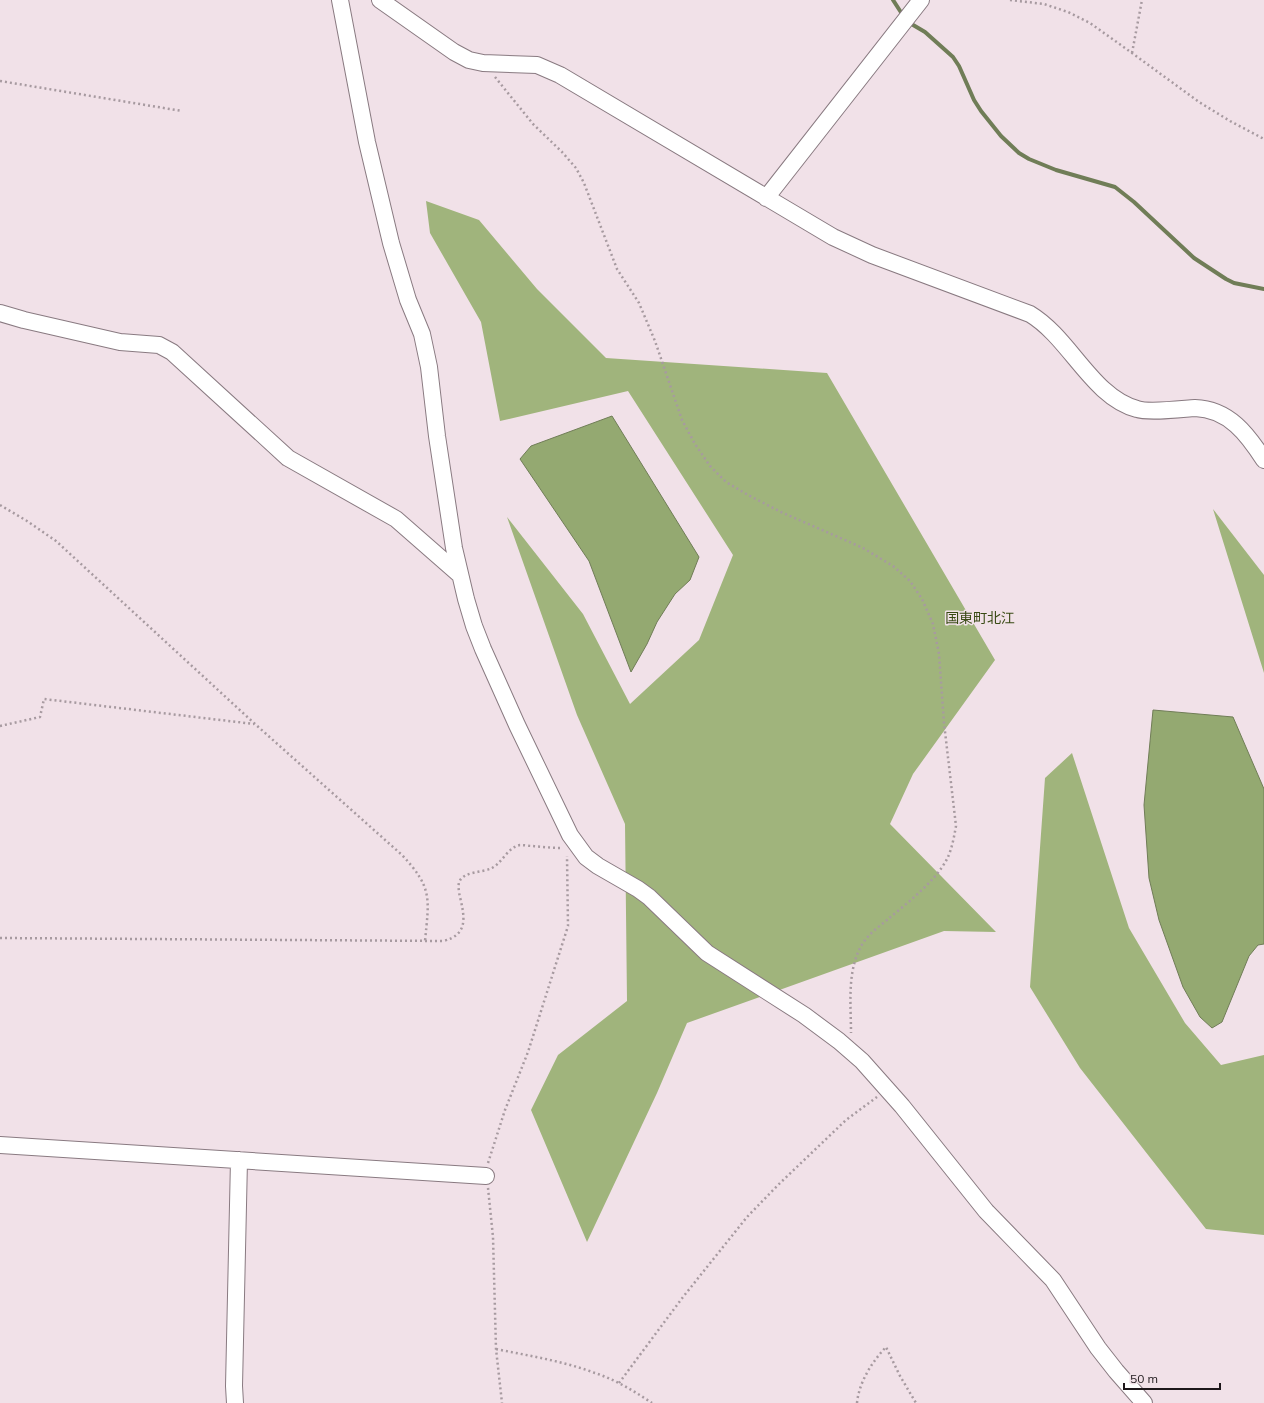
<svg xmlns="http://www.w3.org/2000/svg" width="1264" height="1403" font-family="Mulish,'Noto Sans JP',sans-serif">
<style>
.forest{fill:#a0b47c}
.water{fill:#94a971;stroke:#707d57}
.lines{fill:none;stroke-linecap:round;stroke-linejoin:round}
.stream{stroke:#707d57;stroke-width:4}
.minor-casing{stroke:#897a81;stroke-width:18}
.path{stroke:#a79aa0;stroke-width:2.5;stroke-dasharray:2 3;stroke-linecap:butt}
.minor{stroke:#fff;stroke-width:16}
.labels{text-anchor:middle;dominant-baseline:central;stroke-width:3;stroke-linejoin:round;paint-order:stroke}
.quarter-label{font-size:14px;fill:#394a14;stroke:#f1e1e8}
</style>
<rect width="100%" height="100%" fill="#f1e1e8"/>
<path class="forest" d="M426,201L479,220L537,289L606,358L827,373L995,660L913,774L890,824L996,932L944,931L687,1023L657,1093L587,1242L531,1110L558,1055L627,1001L625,824L577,715L507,517L583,614L630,704L699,640L733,555L628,391L500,421L481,322L430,233Z
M1213,509L1264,575V673Z
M1072,753L1129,928L1185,1023L1221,1065L1264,1055V1235L1206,1229L1080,1068L1030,987L1045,778Z"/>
<path class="water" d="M612,416L699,557L690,580L675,594L657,622L647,644L631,672L589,561L520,459L531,446Z
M1153,710L1233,717L1264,789V944L1258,945L1249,956L1222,1022L1212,1028L1200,1017L1183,987L1159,920L1149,878L1144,805Z"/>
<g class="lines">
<path class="stream" d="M893,0L904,17
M908,22L925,32L953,57L959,66L974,100L981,111L1001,136L1019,153L1029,159L1056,170L1115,187L1134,202L1194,258L1226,279L1234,283L1264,289"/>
<defs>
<path id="minor" d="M340,0L367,142L391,243L408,300L422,334L429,367L437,436L454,548L466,599L474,626L483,649L517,725L570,835L586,857L598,866L638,889L649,897L707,953L804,1015L839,1041L862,1061L902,1106L986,1211L1053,1280L1098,1348L1116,1371L1144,1403
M380,0L454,52L469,60L483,63L537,65L560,75L833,237L872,255L1030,314C1070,338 1092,397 1137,409C1149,413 1181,409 1195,408C1229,409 1248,435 1264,460
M766,198L921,0
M0,313L24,320L120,342L159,345L172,352L288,458L396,519L460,575
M0,1145L486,1176
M235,1403L234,1386L239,1160"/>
</defs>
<use href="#minor" class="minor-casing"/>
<path class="path" d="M1010,0L1044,4L1068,12L1090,23L1132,53L1199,102L1230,121L1264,139
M1132,53L1142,0
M495,77L533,124L562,152L576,168L584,183L617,269L639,303L655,341L682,420L695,444L710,466L726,482L748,495L781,512L863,548L893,566L910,581L922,599L933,624L939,654L944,723L956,826C954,837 952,849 947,859C935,882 907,903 887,920C877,928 866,936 860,948C847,974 851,1005 851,1033
M0,81L182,111
M0,505L27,521L56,541L255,724L402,855C433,888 429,899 425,941
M0,726L40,717L44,699L254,724
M0,938L443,941C468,935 465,918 460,897C459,893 458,887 459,882C464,871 482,873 492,868C502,863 508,847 520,845C524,845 529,846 533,846C543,847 553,848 563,848
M488,1163L505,1110L528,1052L568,926L567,856
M488,1188L493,1237L496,1349L502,1403
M496,1349C530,1356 563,1361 595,1373C616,1380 634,1391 652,1403
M619,1383L683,1297L747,1217L778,1185L846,1120L877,1097
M857,1403C859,1382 872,1362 886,1347L900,1376L916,1403"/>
<use href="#minor" class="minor"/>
</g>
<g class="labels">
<g class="quarter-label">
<text x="980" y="618">国東町北江</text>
</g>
</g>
<path d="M1124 1383v6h96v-6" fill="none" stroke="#1d171a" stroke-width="2"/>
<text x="1130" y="1383" font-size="12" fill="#1d171a" stroke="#f1e1e8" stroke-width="3" paint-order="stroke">50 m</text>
</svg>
